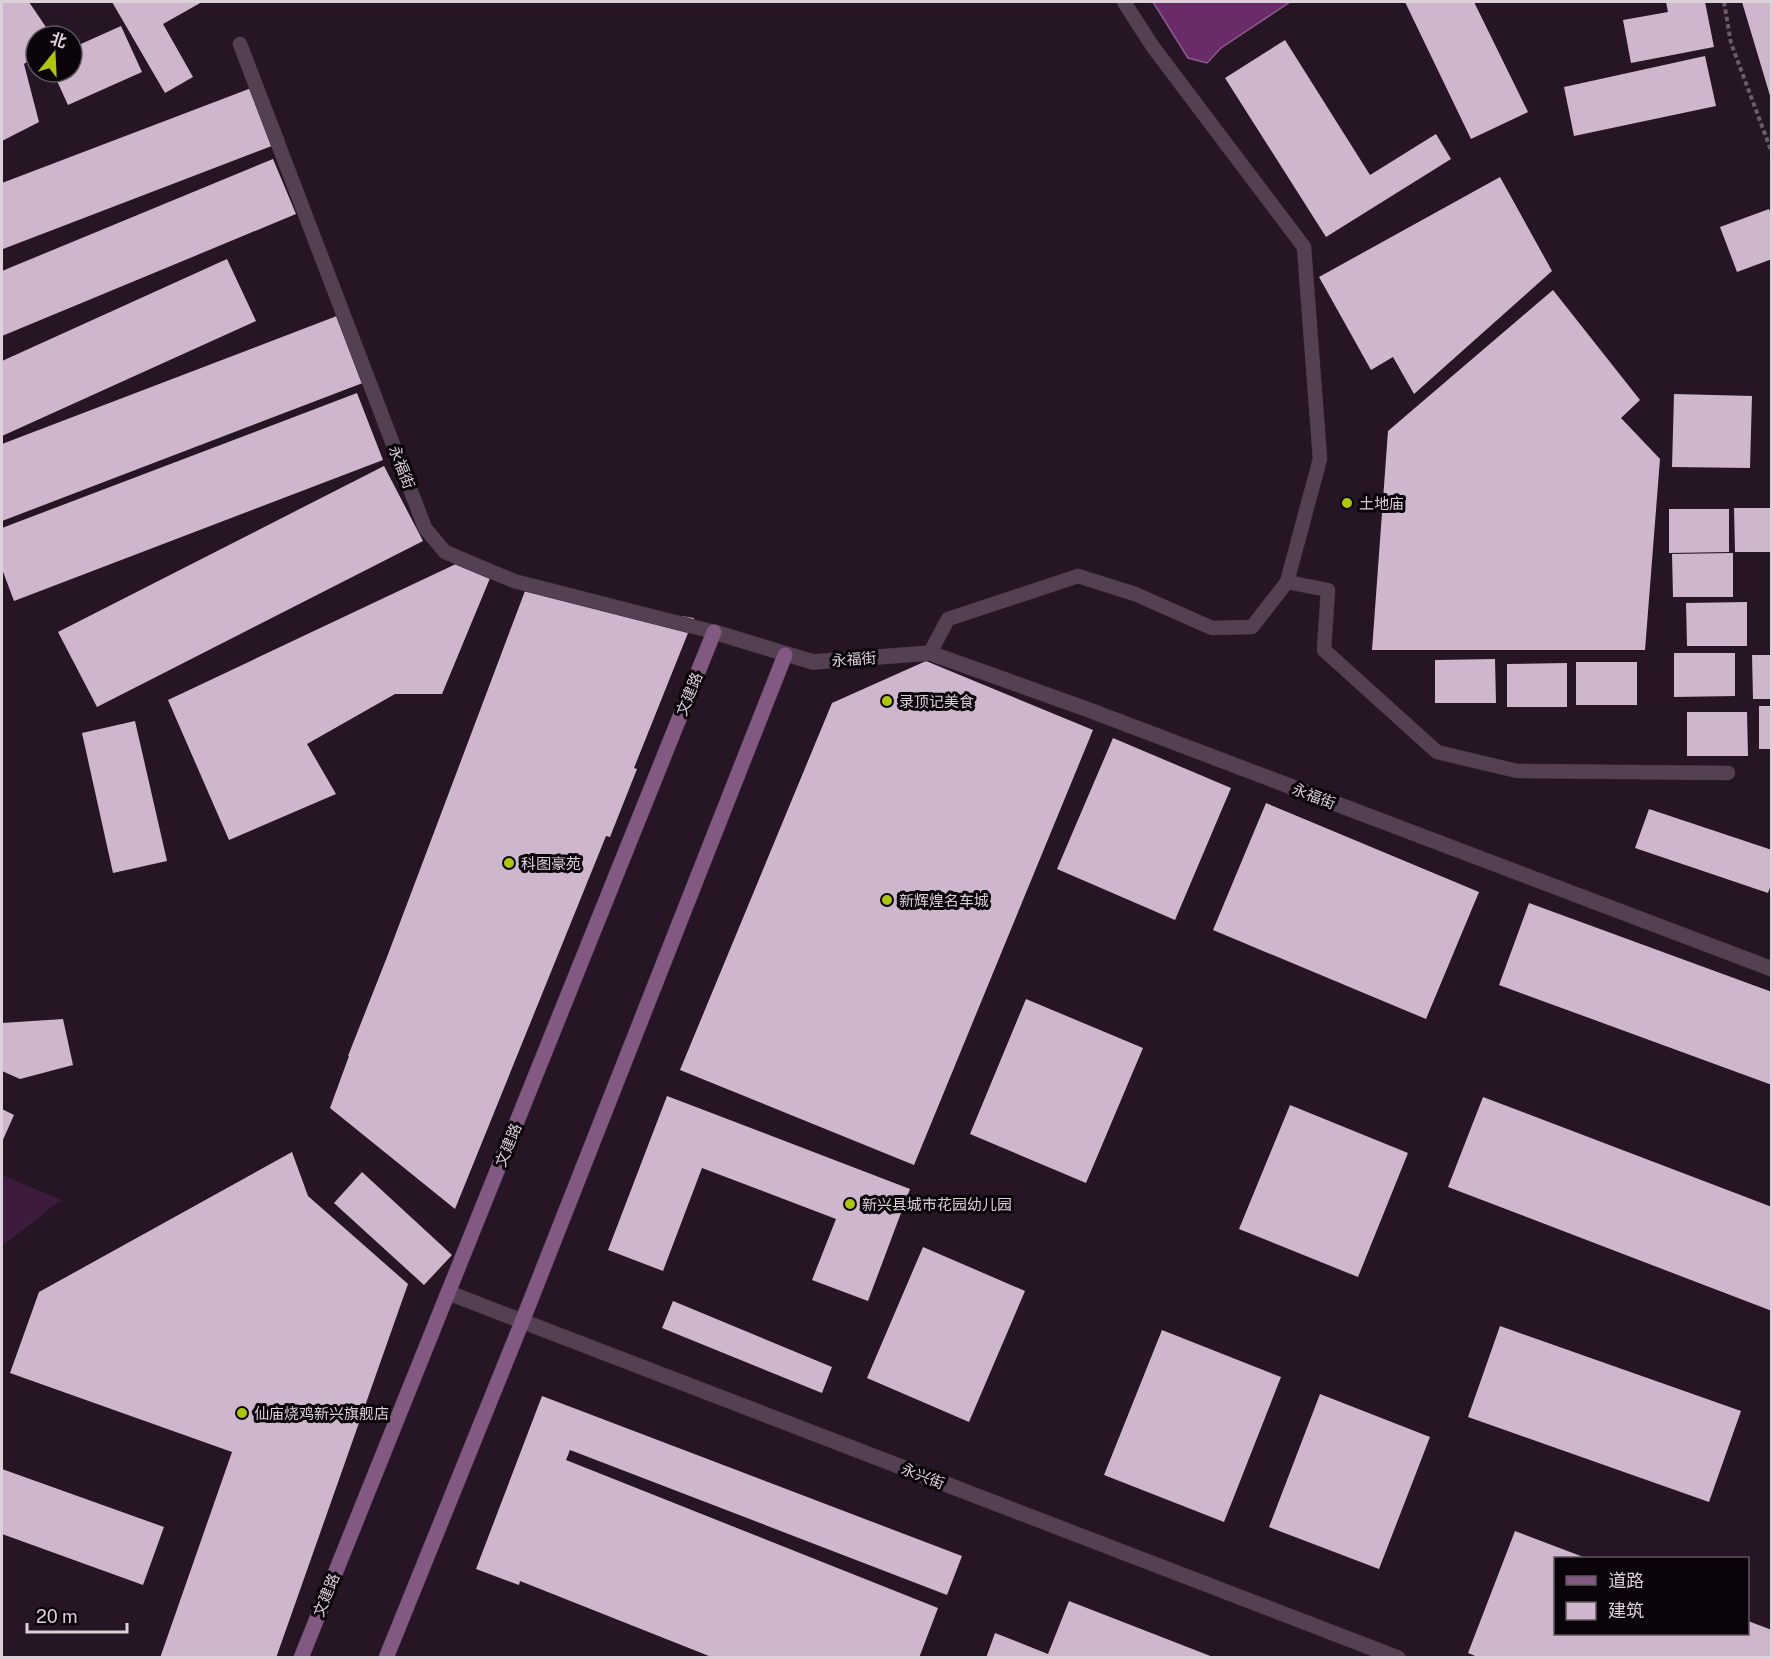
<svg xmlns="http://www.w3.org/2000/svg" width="1773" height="1659" font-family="'Public Sans','Noto Sans SC',sans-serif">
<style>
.green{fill:#3d1b3c}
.water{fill:#6a2b69;stroke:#8c5c8b;stroke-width:1.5}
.building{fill:#ceb7cd}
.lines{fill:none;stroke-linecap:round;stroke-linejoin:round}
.lane-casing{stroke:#3b2f3b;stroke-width:15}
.street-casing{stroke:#3b2f3b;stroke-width:16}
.secondary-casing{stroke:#3b2f3b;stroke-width:16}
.path{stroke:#6b5c6a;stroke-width:4;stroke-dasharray:4.5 3;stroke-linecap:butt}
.lane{stroke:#544053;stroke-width:14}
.street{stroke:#544053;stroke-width:15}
.secondary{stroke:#825980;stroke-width:15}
.poi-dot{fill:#afc508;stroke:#0a040a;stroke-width:2}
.labels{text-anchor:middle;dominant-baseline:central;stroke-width:6;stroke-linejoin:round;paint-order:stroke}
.street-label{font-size:15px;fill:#dcd0db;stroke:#0a040a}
.poi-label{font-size:15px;fill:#dcd0db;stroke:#0a040a;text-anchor:start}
</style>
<rect width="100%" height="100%" fill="#261525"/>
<path class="green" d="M2,1175L61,1200L2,1246Z"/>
<path class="water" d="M1153,2H1290L1221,48L1207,63L1188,58Z"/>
<path class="building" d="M2,2H29L52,36H36V55L24,64L39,122L2,141Z
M112,2H202L163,24L193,77L165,93Z
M1405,2H1474L1528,112L1471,139Z
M1666,2H1705L1714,47L1631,63L1623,20L1668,12Z
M1742,2H1772V99H1771Z
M121,26L142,72L68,105L53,72H72V48Z
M1285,40L1370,175L1436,134L1451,159L1326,237L1225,78Z
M1705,56L1716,106L1574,136L1564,87Z
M262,84L285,141L3,249L2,245V183Z
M273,159L296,214L2,336V271Z
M1500,177L1552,271L1414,394L1393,357L1371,370L1319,277Z
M1769,209L1772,216V259L1737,272L1720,227Z
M227,259L256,321L2,436V361Z
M1553,290L1640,400L1621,418L1660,459L1645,650H1372L1388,431Z
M342,314L368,381L2,521V444Z
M357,393L383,460L14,601L2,569V528Z
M1674,394L1752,396L1750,468L1672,467Z
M384,466L423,541L97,707L58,632Z
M1734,508H1772V552H1735Z
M1669,509H1729V552L1669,553Z
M1733,553V597H1673L1672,554Z
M458,563L493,571L442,694H395L307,744L336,794L229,840L168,700Z
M525,591L694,618L634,768L637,769L610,837L606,836L455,1209L330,1108L349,1056H348L387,957Z
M1747,602V646H1687L1686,603Z
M1674,653H1735V696L1674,697Z
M1752,655H1772V699H1753Z
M1495,659L1496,703H1435V660Z
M926,661L1093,730L914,1165L680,1070L832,703Z
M1576,662H1637V705H1576Z
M1567,663V707H1507V664Z
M1759,706H1772V749H1759Z
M1687,712H1747L1748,756H1687Z
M135,721L167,861L113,873L82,733Z
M1113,738L1231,788L1175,920L1057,869Z
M1266,803L1479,892L1426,1019L1213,930Z
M1649,809L1772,850V882L1768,893L1635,848Z
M1529,903L1772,992V1085L1499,985Z
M1026,999L1143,1048L1086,1183L970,1134Z
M63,1019L73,1065L20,1079L2,1071V1023Z
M667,1096L910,1189L868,1301L812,1280L836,1219L702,1168L663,1271L608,1250Z
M1483,1097L1772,1207V1311L1448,1187Z
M1290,1105L1408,1153L1358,1277L1239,1229Z
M2,1109L14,1115L2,1142Z
M292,1152L308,1196L408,1284L276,1658H160L232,1452L10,1373L39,1292Z
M362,1172L452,1255L424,1285L334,1203Z
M923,1247L1025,1291L969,1422L867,1378Z
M673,1301L832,1367L822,1393L662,1328Z
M1500,1326L1741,1411L1709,1502L1468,1417Z
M1162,1330L1281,1377L1224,1522L1104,1475Z
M1320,1394L1430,1437L1379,1569L1269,1527Z
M542,1396L962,1556L947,1595L570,1450L566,1460L938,1608L919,1658H714L520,1581L519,1585L476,1569Z
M2,1469L164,1527L143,1585L2,1534Z
M1515,1531L1586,1558H1556V1634H1748V1621L1772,1630V1658H1480L1468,1653Z
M1069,1601L1213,1657V1658H986L995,1633L1048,1654Z"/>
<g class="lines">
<defs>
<path id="lane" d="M240,44L425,528L445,552L514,581L714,632
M1287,582L1328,590L1324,650L1437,752L1517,771L1728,773
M930,653L948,619L1078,576L1135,594L1212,628L1252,627L1287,582L1320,459L1304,247L1153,47L1124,2"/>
<path id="street" d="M714,632L813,662L930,653L1089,710L1772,969
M449,1293L1398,1658"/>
<path id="secondary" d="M301,1658L714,632
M386,1658L522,1322L785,655"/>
</defs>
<use href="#lane" class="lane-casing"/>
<use href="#street" class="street-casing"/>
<use href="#secondary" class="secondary-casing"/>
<path class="path" d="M1724,2L1731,43L1772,153"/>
<use href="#lane" class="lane"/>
<use href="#street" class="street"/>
<use href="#secondary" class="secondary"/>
</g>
<g class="poi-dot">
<circle cx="1347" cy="503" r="6"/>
<circle cx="887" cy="701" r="6"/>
<circle cx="509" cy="863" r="6"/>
<circle cx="887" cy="900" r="6"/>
<circle cx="850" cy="1204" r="6"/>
<circle cx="242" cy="1413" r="6"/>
</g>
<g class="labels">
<g class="street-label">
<text transform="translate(402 467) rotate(69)">永福街</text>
<text transform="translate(854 659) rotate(-4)">永福街</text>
<text transform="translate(689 694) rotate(-68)">文建路</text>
<text transform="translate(1314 796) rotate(21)">永福街</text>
<text transform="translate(508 1145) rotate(-68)">文建路</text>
<text transform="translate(923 1476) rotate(21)">永兴街</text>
<text transform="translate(326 1595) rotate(-68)">文建路</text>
</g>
<g class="poi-label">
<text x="1359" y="503">土地庙</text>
<text x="899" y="701">录顶记美食</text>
<text x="521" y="863">科图豪苑</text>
<text x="899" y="900">新辉煌名车城</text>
<text x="862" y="1204">新兴县城市花园幼儿园</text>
<text x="254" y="1413">仙庙烧鸡新兴旗舰店</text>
</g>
</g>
<rect width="1773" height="1659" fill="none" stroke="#dcd0db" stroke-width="6"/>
<rect x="1554" y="1557" width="195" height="78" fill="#0a040a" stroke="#5e565e" stroke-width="1.5"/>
<rect x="1566" y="1576" width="30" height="9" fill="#825980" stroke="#5e565e" stroke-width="1.5"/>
<text x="1608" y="1587" font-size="18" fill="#dcd0db">道路</text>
<rect x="1566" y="1602" width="30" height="18" fill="#ceb7cd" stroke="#5e565e" stroke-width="1.5"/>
<text x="1608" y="1617" font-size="18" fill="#dcd0db">建筑</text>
<g transform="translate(54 54) rotate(18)"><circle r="28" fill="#0a040a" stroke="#5e565e" stroke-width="1.5"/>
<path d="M0-4.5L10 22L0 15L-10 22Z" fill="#afc508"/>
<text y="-9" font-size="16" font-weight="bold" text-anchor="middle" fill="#dcd0db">北</text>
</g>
<path d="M27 1623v9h100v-9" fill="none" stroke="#dcd0db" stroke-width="3"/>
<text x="36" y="1623" font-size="18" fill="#dcd0db" stroke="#0a040a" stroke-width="4.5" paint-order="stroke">20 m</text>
</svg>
